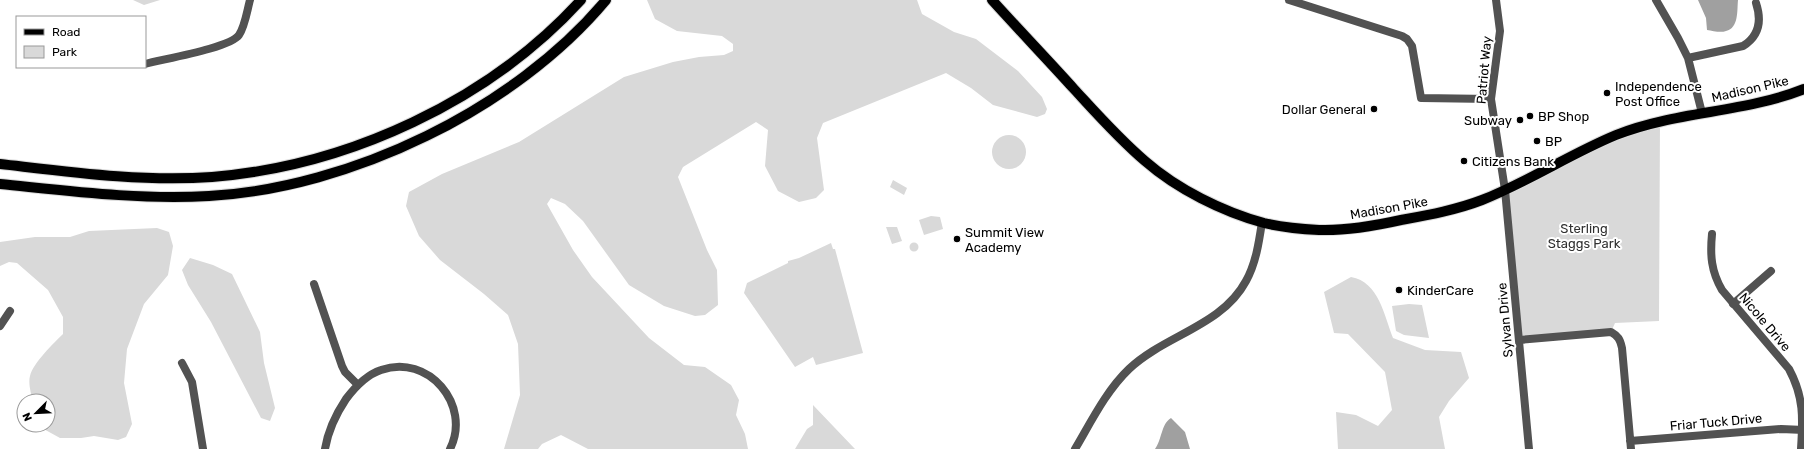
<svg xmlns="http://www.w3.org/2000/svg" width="1804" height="449" font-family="Rubik,sans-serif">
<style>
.green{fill:#d9d9d9}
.water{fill:#a0a0a0}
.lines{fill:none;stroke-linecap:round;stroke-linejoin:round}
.major-casing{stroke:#dbdbdb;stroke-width:12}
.minor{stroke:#525252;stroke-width:8}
.major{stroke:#000;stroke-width:10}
.poi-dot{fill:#000;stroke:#fff;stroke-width:1.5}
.labels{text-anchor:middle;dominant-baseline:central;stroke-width:4;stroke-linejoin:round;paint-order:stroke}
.street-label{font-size:13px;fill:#000;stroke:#fff}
.poi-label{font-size:13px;fill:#000;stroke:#fff;text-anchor:start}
.park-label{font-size:13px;fill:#303030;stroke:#fff}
</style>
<rect width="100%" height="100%" fill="#fff"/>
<path class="green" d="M133,0H160L144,5Z
M647,0H917L922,14L954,32L976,39L1018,71L1042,97L1047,109L1045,114L1037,117L993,105L971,88L946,73L823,123L817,138L824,190L816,198L799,202L778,191L765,166L768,130L756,122L683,167L678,177L707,250L717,270L718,305L705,315L695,316L664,306L629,285L583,221L565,204L551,198L547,204L573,250L592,277L649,338L684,365L705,367L731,385L739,400L736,415L745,434L748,449H588L561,435L542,444L538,449H504L520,395L518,344L508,315L484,294L440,260L419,236L406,206L409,192L442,174L519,142L624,77L673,62L699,57L724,55L733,51V44L722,36L677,31L655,19Z
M1660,121L1659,321L1615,323L1611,332L1519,340L1505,190Z
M992 152a17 17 0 1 1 34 0a17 17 0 1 1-34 0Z
M893,180L907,188L904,195L890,187Z
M931,216L940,217L943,229L924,235L919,220Z
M886,227H897L902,241L892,244Z
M157,228L169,232L173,246L168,275L144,304L127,349L124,383L132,424L126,437L118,440L94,436L81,438H60L40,427L39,425H48V401H33C31,394 28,383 30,376C33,363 54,343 63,334V317L48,290L17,263L9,262L0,266V242L35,237H70L89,231Z
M909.5 247a4.5 4.5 0 1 1 9 0a4.5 4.5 0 1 1-9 0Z
M831,243L833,249H835L863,353L816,365L813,357L795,367L744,293L747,283L788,263V261L799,258Z
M190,258L213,265L232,274L260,332L264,363L275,408L270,421L261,418L211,322L188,285L182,270Z
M1351,277C1379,282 1384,315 1393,338L1425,350L1461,352L1469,378L1449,401L1439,417L1445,449H1338L1336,412L1356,415L1378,426L1392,410L1385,372L1348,334L1334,333L1324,292Z
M1409,304L1422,305L1429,338L1404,335L1396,331L1392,306Z
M813,405L855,449H795L807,429L813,425Z"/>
<path class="water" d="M1698,0H1738C1737,10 1739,28 1726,31C1721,33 1713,31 1707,30L1706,18Z
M1171,418L1185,432L1190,449H1155C1162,440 1161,424 1171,418Z"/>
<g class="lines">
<defs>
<path id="major" d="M992,0C1019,30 1047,59 1074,89C1097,114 1119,139 1145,161C1177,189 1223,212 1264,223C1281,227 1301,229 1319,230C1347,231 1374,226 1401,220C1428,215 1456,210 1482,200C1528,182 1570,154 1616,135C1676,111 1744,113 1804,89
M0,164C70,172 141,182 212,177C348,166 489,101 581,0
M0,184C70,191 139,200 209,196C351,188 515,109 606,0"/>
</defs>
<use href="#major" class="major-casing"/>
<path class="minor" d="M1289,0L1402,36L1407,39L1412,46L1421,98L1491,99
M1496,0L1500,31L1491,99L1505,190L1529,449
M1656,0L1678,38L1688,58L1702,113
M1688,58L1743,46C1759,36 1762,21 1756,3
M145,64C163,59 230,48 239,35C245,26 247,11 250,0
M1712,234C1710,255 1711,271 1722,290L1789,369C1804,397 1803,418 1801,449
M314,284L342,366L345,372L358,385
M1733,304L1771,271
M0,326L10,311
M1519,340L1611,332C1618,336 1620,339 1622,348L1631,449
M182,363L192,382L203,449
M1630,441L1781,429L1804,430
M325,449C328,431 336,414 346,399C355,387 366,375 381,370C428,353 472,405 450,449
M1075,449C1091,422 1106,391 1129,369C1165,335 1222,326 1246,281C1256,263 1259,242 1262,222"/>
<use href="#major" class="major"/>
</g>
<g class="poi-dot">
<circle cx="1607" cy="93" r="4"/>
<circle cx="1374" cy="109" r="4"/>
<circle cx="1530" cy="116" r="4"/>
<circle cx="1520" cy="120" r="4"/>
<circle cx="1537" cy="141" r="4"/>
<circle cx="1464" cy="161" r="4"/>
<circle cx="957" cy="239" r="4"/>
<circle cx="1399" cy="290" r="4"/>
</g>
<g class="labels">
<g class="street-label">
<text transform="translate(1484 70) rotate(-85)">Patriot Way</text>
<text transform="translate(1750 89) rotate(-13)">Madison Pike</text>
<text transform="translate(1389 208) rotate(-10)">Madison Pike</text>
<text transform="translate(1505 320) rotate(-95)">Sylvan Drive</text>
<text transform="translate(1765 322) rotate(50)">Nicole Drive</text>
<text transform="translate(1716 422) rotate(-5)">Friar Tuck Drive</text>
</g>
<g class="poi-label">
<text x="1615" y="86">Independence<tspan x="1615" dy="15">Post Office</tspan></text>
<text x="1366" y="109" text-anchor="end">Dollar General</text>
<text x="1538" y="116">BP Shop</text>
<text x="1512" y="120" text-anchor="end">Subway</text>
<text x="1545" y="141">BP</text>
<text x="1472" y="161">Citizens Bank</text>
<text x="965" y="232">Summit View<tspan x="965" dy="15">Academy</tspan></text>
<text x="1407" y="290">KinderCare</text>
</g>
<g class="park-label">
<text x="1584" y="228">Sterling<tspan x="1584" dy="15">Staggs Park</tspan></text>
</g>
</g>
<rect x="16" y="16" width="130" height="52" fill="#ffffff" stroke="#999999"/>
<rect x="24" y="29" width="20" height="6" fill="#000000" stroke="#999999"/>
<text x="52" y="36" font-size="12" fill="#000000">Road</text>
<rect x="24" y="46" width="20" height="12" fill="#d9d9d9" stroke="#999999"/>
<text x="52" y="56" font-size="12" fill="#000000">Park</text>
<g transform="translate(36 413) rotate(246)"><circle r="19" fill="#ffffff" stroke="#999999"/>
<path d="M0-3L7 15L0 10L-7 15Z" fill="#000000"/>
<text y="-6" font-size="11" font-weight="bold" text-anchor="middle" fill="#000000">N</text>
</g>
</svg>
